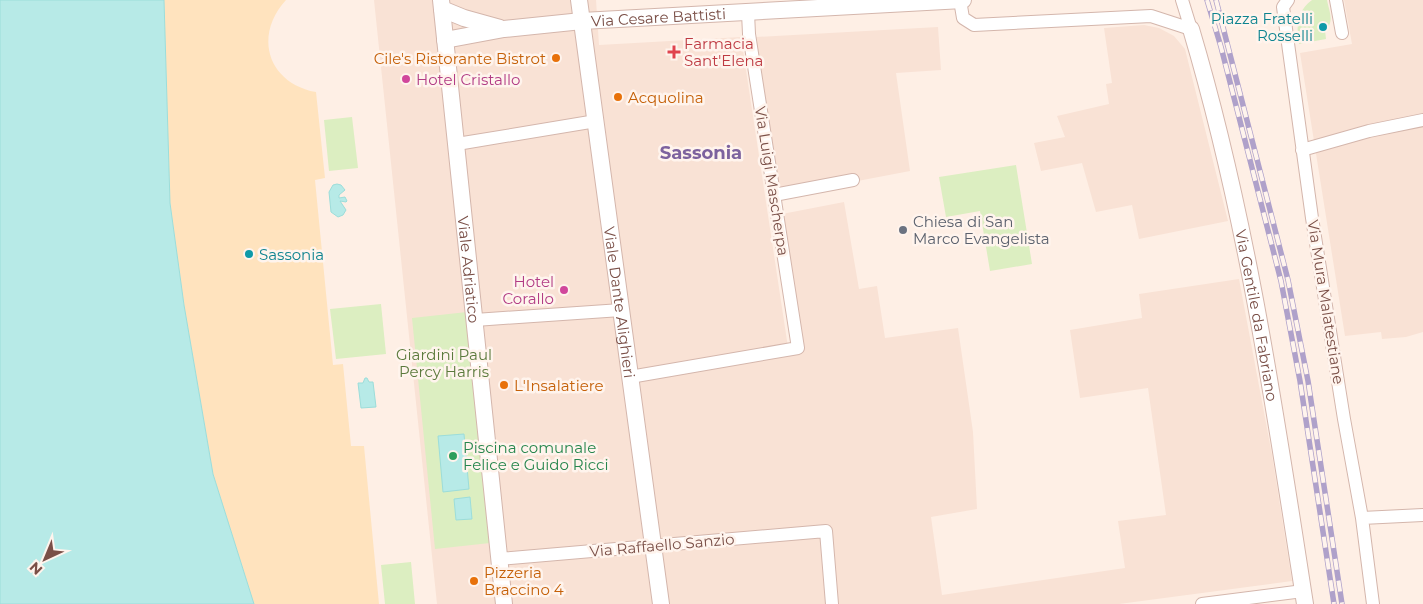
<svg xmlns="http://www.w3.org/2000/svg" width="1423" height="604" font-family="Montserrat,sans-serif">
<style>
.residential{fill:#f9e2d5}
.green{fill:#dceec1}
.sand{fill:#ffe3be}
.water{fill:#b7eae7;stroke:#9cddda}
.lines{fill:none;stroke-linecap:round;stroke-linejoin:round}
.minor-casing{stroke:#d4b6ac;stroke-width:14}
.tertiary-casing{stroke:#d4b6ac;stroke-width:18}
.minor{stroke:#fff;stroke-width:12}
.tertiary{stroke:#fff;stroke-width:16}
.rail-casing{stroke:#afa1ca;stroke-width:5.5}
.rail{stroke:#fff4ed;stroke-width:4;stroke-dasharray:11;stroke-linecap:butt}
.culture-dot{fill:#0f9aa8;stroke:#fff4ed;stroke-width:2}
.health-dot{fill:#e0444e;stroke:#fff4ed;stroke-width:2}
.food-dot{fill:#e8710a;stroke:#fff4ed;stroke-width:2}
.hotel-dot{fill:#d1479c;stroke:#fff4ed;stroke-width:2}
.worship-dot{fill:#6b7280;stroke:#fff4ed;stroke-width:2}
.leisure-dot{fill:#2e9e5b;stroke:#fff4ed;stroke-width:2}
.labels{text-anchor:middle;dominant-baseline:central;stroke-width:5;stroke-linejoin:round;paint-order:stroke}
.street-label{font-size:15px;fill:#7a4f47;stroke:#fff4ed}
.culture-label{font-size:15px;fill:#0d838f;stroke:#fff4ed;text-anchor:end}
.health-label{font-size:15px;fill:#be3a42;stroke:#fff4ed;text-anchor:start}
.food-label{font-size:15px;fill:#c56008;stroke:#fff4ed;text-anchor:start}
.hotel-label{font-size:15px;fill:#b23c85;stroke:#fff4ed;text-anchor:start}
.worship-label{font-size:15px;fill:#5b616d;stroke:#fff4ed;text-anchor:start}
.park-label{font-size:15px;fill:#5b7a3c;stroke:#fff4ed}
.leisure-label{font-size:15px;fill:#27864d;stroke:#fff4ed;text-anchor:start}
.quarter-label{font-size:18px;font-weight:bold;fill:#7d629e;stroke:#fff4ed}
</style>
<rect width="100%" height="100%" fill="#feefe5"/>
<path class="residential" d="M374,0H596L599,45L741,37L789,354L803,351L782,214L844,202L859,289L877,286L885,338L958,328L973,432L977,509L931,517L942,595L1125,568L1118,521L1166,515L1148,388L1080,398L1070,330L1142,318L1139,294L1239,279L1272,455L1292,581L1119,604H437Z
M1344,0H1423V332L1406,337L1382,339L1381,332L1345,336L1300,53L1352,44Z
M1144,25L1159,28L1174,36L1185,49L1228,221L1139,239L1132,205L1096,212L1082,163L1041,171L1034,143L1065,137L1057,116L1109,104L1106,84L1112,83L1104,28Z
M938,27L941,70L896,73L910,171L779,196L761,81L756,37Z"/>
<path class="green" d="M1312,0H1327C1329,11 1335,22 1325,30L1326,39L1299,44C1296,26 1297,11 1312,0Z
M352,117L358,168L329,171L324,120Z
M1016,165L1032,264L990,271L980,211L946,217L939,177Z
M381,304L386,354L336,359L330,309Z
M467,312L490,543L435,549L412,318Z
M411,562L415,604H385L381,565Z"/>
<path class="sand" d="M164,0H286C253,36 268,83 316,92L325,178L315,180L333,365L343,364L351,446H364L379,604H254L213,474L184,305L170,203Z"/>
<path class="water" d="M0,0H164L170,203L184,305L213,474L254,604H0Z
M337,184L341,185L345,190L339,195V198L345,197L347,201L346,202L340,201L346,210L343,215L338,217L331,212L329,192L333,185Z
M365,378H367L369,382H373L376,407L361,408L358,383H363Z
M464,434L469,489L443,492L438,436Z
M470,497L472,519L456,520L454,499Z"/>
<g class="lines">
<defs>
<path id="minor" d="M960,0L963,18L974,25L1151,16L1191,29
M1182,0L1191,29
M1288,0L1283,7L1312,218L1344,419L1362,518L1373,604
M1336,0L1342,33
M457,144L596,121
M1302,150L1369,131L1423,120
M774,195L853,180
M475,320L621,310
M630,377L798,348L749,34L748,13
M1362,518L1423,515
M499,559L826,531L832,604
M1202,604L1303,591"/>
<g id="tertiary">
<path id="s1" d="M441,0L504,604"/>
<path id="s2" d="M579,0L661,604"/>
<path d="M442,9L464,18L500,28"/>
<path id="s3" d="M1191,29C1247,217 1275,411 1305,604"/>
<path id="s4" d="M445,40L504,29L582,21L963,0"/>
</g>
</defs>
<use href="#minor" class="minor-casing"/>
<use href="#tertiary" class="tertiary-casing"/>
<use href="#minor" class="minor"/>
<use href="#tertiary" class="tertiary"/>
<defs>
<path id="rail" d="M1207,0L1221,47L1281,281L1300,381L1334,604
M1216,0L1288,280L1308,381L1342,604"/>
</defs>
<use href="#rail" class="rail-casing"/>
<use href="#rail" class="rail"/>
</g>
<g class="culture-dot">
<circle cx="1323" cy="27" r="5"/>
<circle cx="249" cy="254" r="5"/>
</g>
<path class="health-dot" d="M671.5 44.5h5v5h5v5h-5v5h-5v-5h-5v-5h5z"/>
<g class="food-dot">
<circle cx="556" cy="58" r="5"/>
<circle cx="618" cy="97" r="5"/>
<circle cx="504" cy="385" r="5"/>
<circle cx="474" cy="581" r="5"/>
</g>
<g class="hotel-dot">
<circle cx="406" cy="79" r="5"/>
<circle cx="564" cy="290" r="5"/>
</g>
<circle class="worship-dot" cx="903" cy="230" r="5"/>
<circle class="leisure-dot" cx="453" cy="456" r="5"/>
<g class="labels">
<g class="street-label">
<text stroke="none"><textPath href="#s4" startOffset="215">Via Cesare Battisti</textPath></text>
<text transform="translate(772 181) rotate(81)">Via Luigi Mascherpa</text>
<text stroke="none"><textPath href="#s1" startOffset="271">Viale Adriatico</textPath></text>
<text stroke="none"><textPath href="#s2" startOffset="305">Viale Dante Alighieri</textPath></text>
<text transform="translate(1326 302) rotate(81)">Via Mura Malatestiane</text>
<text stroke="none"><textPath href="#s3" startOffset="294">Via Gentile da Fabriano</textPath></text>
<text transform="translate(662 545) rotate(-5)">Via Raffaello Sanzio</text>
</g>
<g class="culture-label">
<text x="1313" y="18">Piazza Fratelli<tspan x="1313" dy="17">Rosselli</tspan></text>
<text x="259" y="254" text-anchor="start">Sassonia</text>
</g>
<g class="health-label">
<text x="684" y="43">Farmacia<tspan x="684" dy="17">Sant'Elena</tspan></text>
</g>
<g class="food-label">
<text x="546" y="58" text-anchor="end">Cile's Ristorante Bistrot</text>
<text x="628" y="97">Acquolina</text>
<text x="514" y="385">L'Insalatiere</text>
<text x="484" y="572">Pizzeria<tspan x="484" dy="17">Braccino 4</tspan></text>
</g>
<g class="hotel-label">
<text x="416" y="79">Hotel Cristallo</text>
<text x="554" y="281" text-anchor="end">Hotel<tspan x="554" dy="17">Corallo</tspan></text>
</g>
<g class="worship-label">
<text x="913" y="221">Chiesa di San<tspan x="913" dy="17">Marco Evangelista</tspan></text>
</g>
<g class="park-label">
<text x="444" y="354">Giardini Paul<tspan x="444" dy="17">Percy Harris</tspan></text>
</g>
<g class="leisure-label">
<text x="463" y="447">Piscina comunale<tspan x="463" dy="17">Felice e Guido Ricci</tspan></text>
</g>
<g class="quarter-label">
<text x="701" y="153">Sassonia</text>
</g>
</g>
<g transform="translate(45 559) rotate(224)" stroke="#fff4ed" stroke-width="4" paint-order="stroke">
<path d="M0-4L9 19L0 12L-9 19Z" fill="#7a4f47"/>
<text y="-8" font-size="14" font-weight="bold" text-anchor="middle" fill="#7a4f47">N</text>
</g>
</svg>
